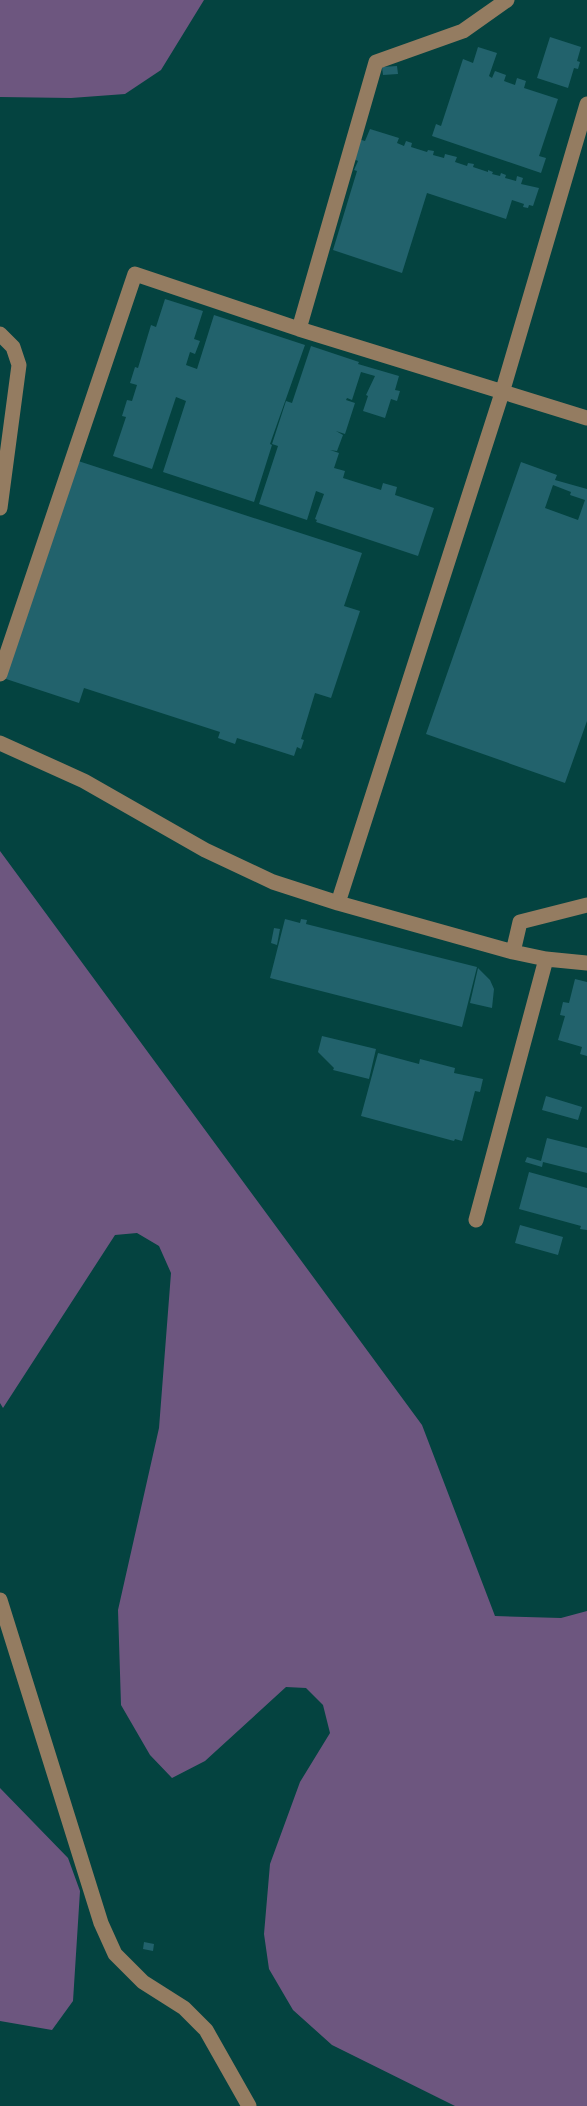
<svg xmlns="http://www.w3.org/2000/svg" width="587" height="2106" font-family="Signika,sans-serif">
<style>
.green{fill:#6d567f}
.building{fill:#22626c;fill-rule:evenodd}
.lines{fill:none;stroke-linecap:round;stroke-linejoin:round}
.minor{stroke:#947c61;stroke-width:15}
</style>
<rect width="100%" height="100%" fill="#044340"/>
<path class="green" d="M0,0H204L161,70L125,94L71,98L0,97Z
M0,851L422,1425L495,1616L561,1618L587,1611V2106H455L332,2045L293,2010L269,1969L264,1934L270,1864L300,1782L330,1733L323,1705L306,1688L286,1687L205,1761L172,1778L150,1755L121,1705L118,1610L159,1428L171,1273L159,1246L137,1233L115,1235L3,1408L0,1403Z
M0,1788L68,1858L80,1891L73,2001L52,2030L0,2021Z"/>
<path class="building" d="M550,37L581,47L577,61L580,62L578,69L574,68L568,88L537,78Z
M478,47L497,53L489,76L492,78L495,71L506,75L504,81L515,85L517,78L526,81L524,88L558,99L539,156L546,158L541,173L432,136L436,124L441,126L463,59L473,63Z
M397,66L398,74L383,75L382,67Z
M370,129L399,138L397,143L404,146L406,141L412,143L411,147L427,152L428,150L434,151L433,155L444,158L445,154L457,157L455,162L467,166L468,163L474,164L473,167L488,172V170L493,172L492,174L500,176L501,173L506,175L505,178L516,181L517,176L523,178L521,184L539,188L533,206L529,205L528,208L523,207L524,204L512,200L506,219L427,193L402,273L333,250L357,171L354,170L358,161L352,158L358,139L365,141Z
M165,299L203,311L194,339L200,341L195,354L190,352L186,365L197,369L214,315L305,345L270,444L272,445L254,502L163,472L186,401L176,397L152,469L113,456L126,417L122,416L127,400L132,401L137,385L130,383L135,367L138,368L151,325L156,327Z
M311,346L359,362L358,364L399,376L395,390L400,391L397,401L391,399L385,418L363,411L368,396L366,395L375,376L361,372L352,400L347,398L346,400L355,403L345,434L336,431L343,435L337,451L330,450L339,453L334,468L345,471L343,478L381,490L383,483L397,487L395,495L434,508L418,556L316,522L317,520L315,519L324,494L316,491L307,520L259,504L278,446L272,444L286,401L292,403Z
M72,459L362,553L344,606L360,611L331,698L315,693L301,739L304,740L301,749L297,747L294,756L237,738L235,744L218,738L220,732L84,688L79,703L0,677Z
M521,462L557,475L555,480L587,489V721L565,783L426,734ZM553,485L571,492L570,495L585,500L578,520L545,508Z
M285,919L300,923L301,919L307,920L306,924L477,967L462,1027L270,978Z
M274,928L280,929L277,945L271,943Z
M478,968L490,980L494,989L492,1008L470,1003Z
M575,979L587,982V1056L580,1054L582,1047L558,1040L565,1016L560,1015L563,1002L569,1003Z
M322,1036L376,1049L369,1079L333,1070L334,1068L318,1052Z
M378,1053L419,1064L420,1059L455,1068L454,1073L483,1079L480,1092L475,1091L462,1141L455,1139L454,1141L361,1116Z
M546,1096L582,1107L578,1120L542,1110Z
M547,1138L587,1148V1173L543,1162L542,1167L525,1162L527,1157L541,1161Z
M529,1172L587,1188V1230L580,1229L581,1226L519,1209Z
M520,1225L563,1237L558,1255L515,1243Z
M144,1942L154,1944L153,1951L143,1949Z"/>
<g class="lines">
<path class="minor" d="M299,329L376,62L463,31L507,0
M0,334L13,347L19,365L0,508
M0,674L135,274L299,329L587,418
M0,743L84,781L205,850L273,882L338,903L513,952L546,959L587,963
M338,903L502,393L587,104
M513,952L520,922L587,905
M476,1220L546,959
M0,1600L101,1923L115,1954L143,1982L184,2008L206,2030L249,2106"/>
</g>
</svg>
